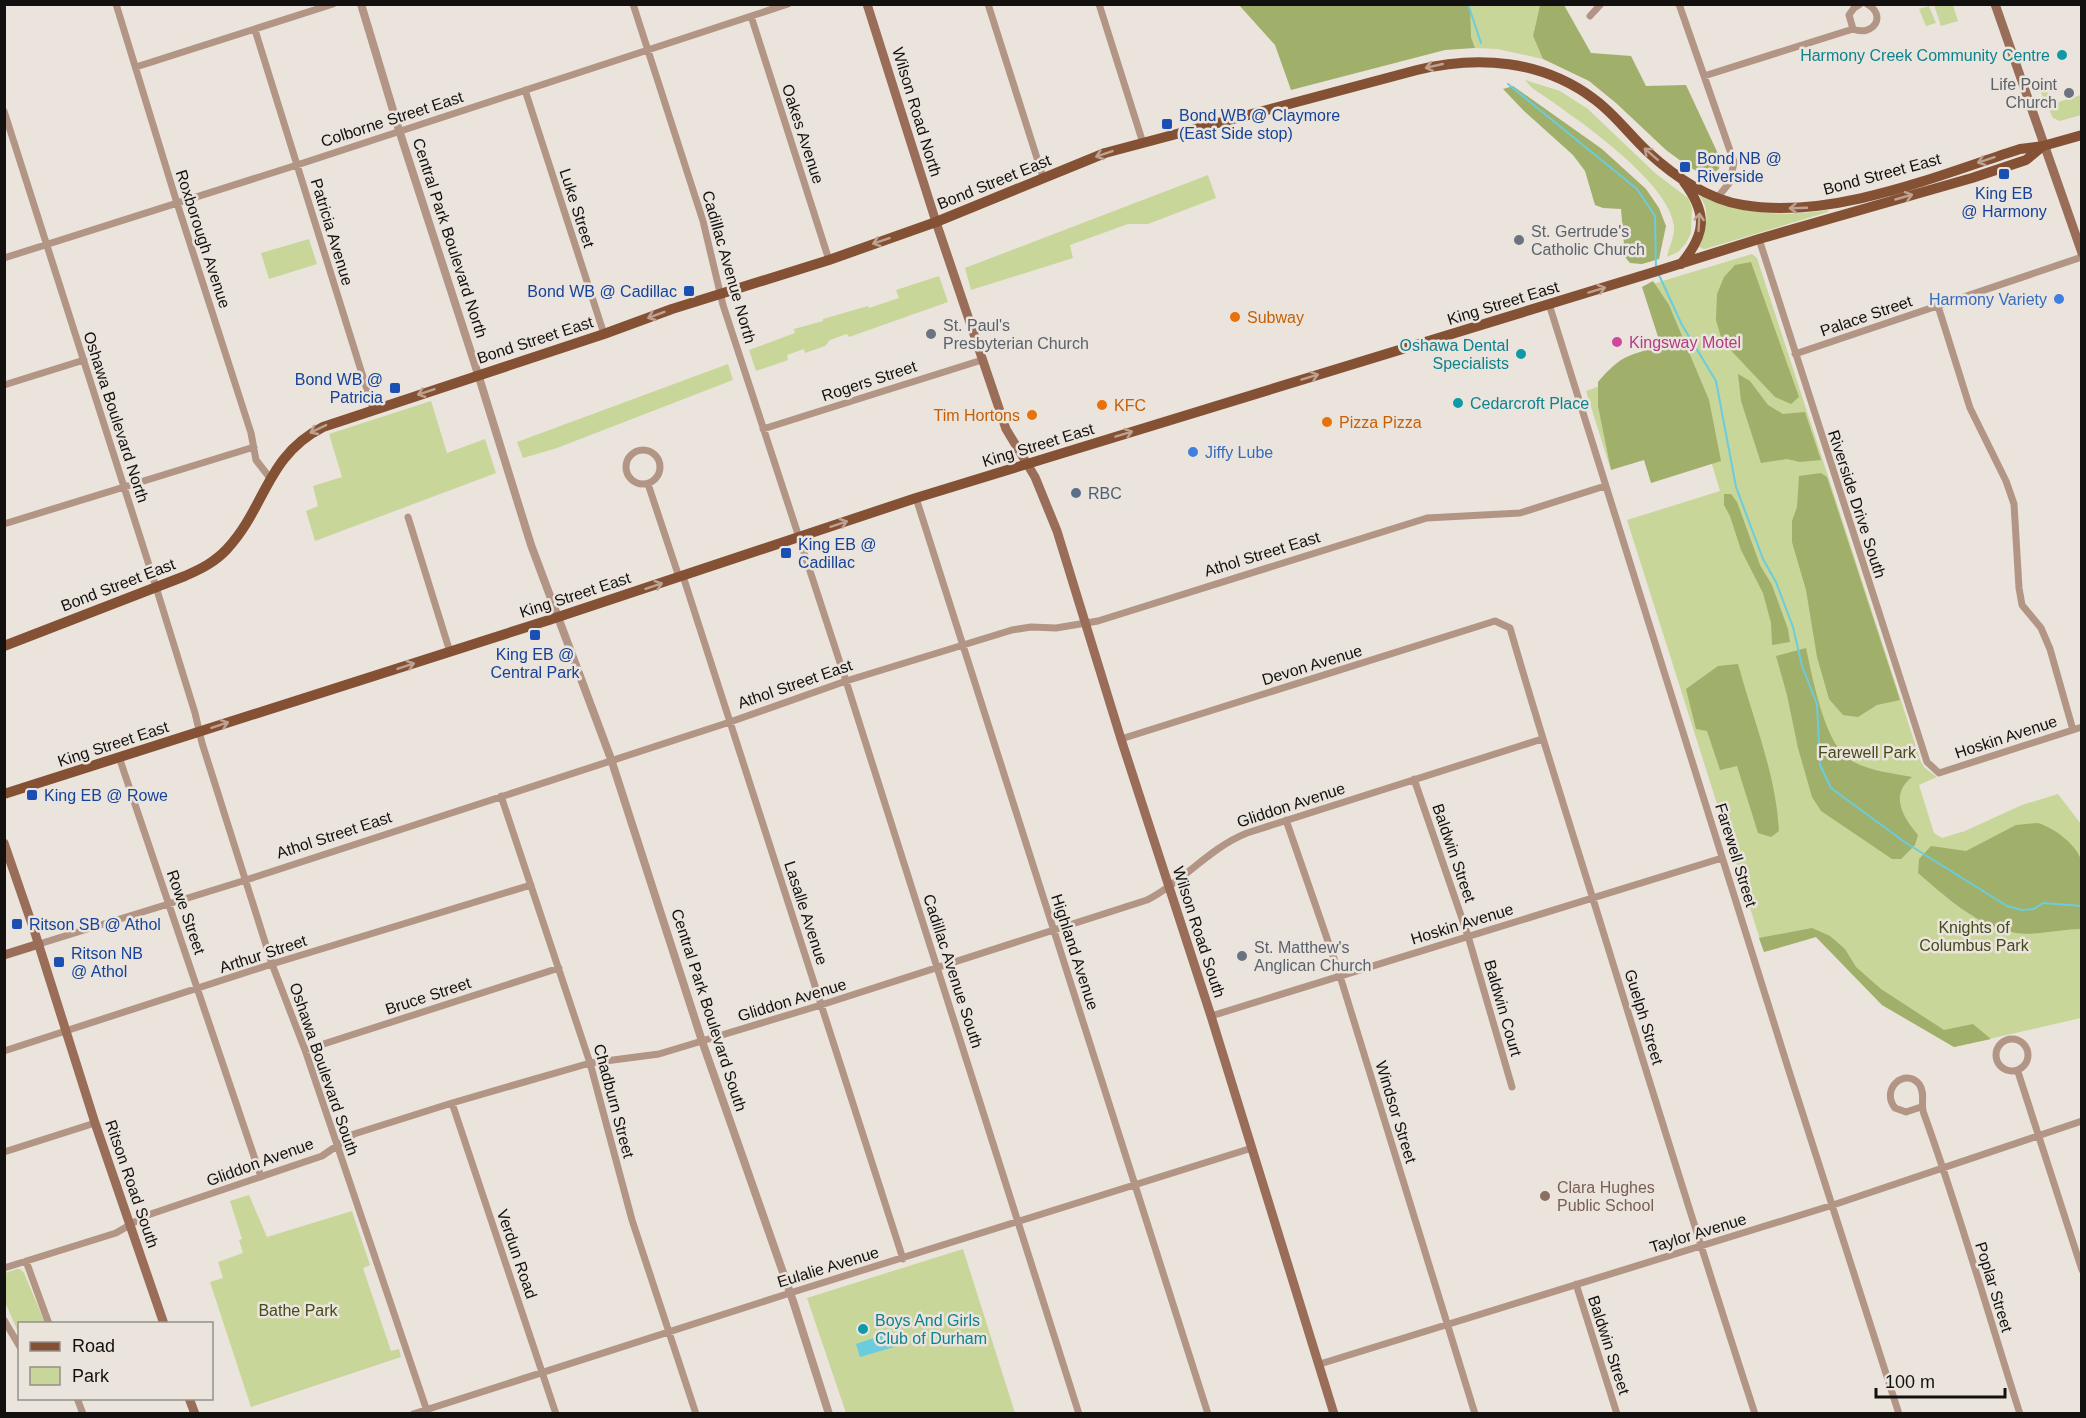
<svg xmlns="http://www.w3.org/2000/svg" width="2086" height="1418" font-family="Arial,sans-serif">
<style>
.green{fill:#c8d699}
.forest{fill:#a0af69}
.water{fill:#6accdd}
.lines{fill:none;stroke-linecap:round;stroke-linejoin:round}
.stream{stroke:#6accdd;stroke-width:2}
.minor{stroke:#b39585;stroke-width:7}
.tertiary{stroke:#b39585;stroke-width:8}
.secondary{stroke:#996d57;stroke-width:9}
.primary{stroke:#855135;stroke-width:10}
.oneway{stroke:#bda291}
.culture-dot{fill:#0f9aa8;stroke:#eae4dd;stroke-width:2}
.worship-dot{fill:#6b7280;stroke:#eae4dd;stroke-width:2}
.transit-dot{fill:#1a4fb4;stroke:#eae4dd;stroke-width:2}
.shop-dot{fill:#3f7fe0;stroke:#eae4dd;stroke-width:2}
.food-dot{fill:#e8710a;stroke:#eae4dd;stroke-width:2}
.hotel-dot{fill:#d1479c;stroke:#eae4dd;stroke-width:2}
.service-dot{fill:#5c6f8a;stroke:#eae4dd;stroke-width:2}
.education-dot{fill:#8d6e63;stroke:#eae4dd;stroke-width:2}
.labels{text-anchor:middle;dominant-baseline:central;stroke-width:5;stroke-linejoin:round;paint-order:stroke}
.culture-label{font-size:16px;fill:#0d838f;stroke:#eae4dd;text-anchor:end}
.worship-label{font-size:16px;fill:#5b616d;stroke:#eae4dd;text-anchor:start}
.street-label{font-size:16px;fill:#13110f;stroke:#eae4dd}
.transit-label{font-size:16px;fill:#164399;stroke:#eae4dd;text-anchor:start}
.shop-label{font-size:16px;fill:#366cbe;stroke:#eae4dd;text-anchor:end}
.food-label{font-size:16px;fill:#c56008;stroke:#eae4dd;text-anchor:start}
.hotel-label{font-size:16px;fill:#b23c85;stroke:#eae4dd;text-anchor:start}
.service-label{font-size:16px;fill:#4e5e75;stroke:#eae4dd;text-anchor:start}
.park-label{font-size:16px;fill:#444d1a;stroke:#eae4dd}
.education-label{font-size:16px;fill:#785e54;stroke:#eae4dd;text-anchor:start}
</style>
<rect width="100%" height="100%" fill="#eae4dd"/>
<path class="green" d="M1459,5H1540L1533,36L1543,59L1497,49L1475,48Z
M1934,5H1953L1958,21L1941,26Z
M1929,6L1936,23L1926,26L1919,9Z
M1525,80L1560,91L1588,109L1655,173L1688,198L1692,208L1691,233L1686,243L1678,252L1667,257C1669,247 1675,236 1674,226C1669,180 1569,113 1532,88Z
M2039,80L2044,83L2052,104L2081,95V115L2060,121L2053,118L2037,84Z
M1208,175L1216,198L1148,224H1128L1070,245L1073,258L971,290L965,268Z
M1699,196C1741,213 1782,218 1827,210L1828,212L1705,249L1701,248L1699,246C1705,229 1712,210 1699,196Z
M309,239L317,264L269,279L261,253Z
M1752,254L1757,258L1921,762L1925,768L1937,777L1919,785L1934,833L1942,838L1965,831L2022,805L2058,794L2081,824V1018L1954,1047L1882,1005L1816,937L1764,952L1627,520L1720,491L1705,441L1610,467L1586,391L1669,362L1646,286Z
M939,276L948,302L849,337L847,334L830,340L825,346L805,353L804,349L787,355L788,360L756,371L749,350L795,333L794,329L823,321V319L868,306L869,308L899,298L896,290Z
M728,364L733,380L557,448L523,458L517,442Z
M431,401L447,453L485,439L496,473L315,541L306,511L318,506L313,486L342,477L329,434Z
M249,1195L267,1237L352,1211L370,1265L363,1268L391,1351L399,1349L401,1357L251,1407L210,1282L223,1278L218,1262L243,1253L239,1240L242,1239L230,1201Z
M963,1249L1015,1413H846L807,1298Z
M17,1269H20L24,1273L45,1323L20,1324L19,1334L5,1302V1273Z"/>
<path class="forest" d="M1239,5H1470L1471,37L1475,48L1445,50L1291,90L1275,45Z
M1540,5H1564L1591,53L1631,56L1646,86L1686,85L1720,158L1719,169L1708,177L1689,167L1666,150L1616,103L1589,81L1543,59L1533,36Z
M1513,86L1602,149L1646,189L1659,208L1666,226L1659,259L1642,264L1630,263L1625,257L1621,209L1603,208L1595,205L1585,171L1573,155L1524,111L1503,89Z
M1751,262L1799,397L1791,404L1775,397L1722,341L1716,320L1717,294L1724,277L1735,265Z
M1653,281L1669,305L1709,400L1721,461L1651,483L1644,460L1611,470L1598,406V382C1621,355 1629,355 1661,346L1642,287Z
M1738,374L1750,381L1768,405L1783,414L1805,412L1821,460L1800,462L1787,459L1761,463L1741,401Z
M1821,473L1827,477L1900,700L1877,705L1858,717L1843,715L1829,699L1817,657L1806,590L1792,542V521L1797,507L1799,476Z
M1724,494H1731L1737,502L1760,565L1772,585L1788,629L1790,642L1772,645L1771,623L1763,593L1741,550L1730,516L1724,505Z
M1806,648C1812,676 1825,744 1849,759C1867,771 1892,773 1912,777C1889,795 1903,817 1918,835L1915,845L1901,859H1892L1821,811L1812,797L1798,748L1787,695L1776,656Z
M1738,664C1753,719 1776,774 1779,831L1771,837L1758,833L1737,766L1720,770L1707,731L1696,729L1686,689L1718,666Z
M2038,823C2054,828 2078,845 2082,863C2085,881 2082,910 2081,929C2062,929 2033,936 2016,933C1978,927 1946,897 1918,873L1919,859L1931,846L1966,851L2016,825Z
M1812,928L1830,936L1845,949L1856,967L1881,989L1944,1030L1973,1024L1991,1039L1954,1047L1882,1005L1816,937L1764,952L1759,938Z"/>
<path class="water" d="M889,1333L894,1347L860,1357L856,1344Z"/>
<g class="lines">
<path class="stream" d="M1468,4L1481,43
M1508,84L1637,189L1655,216L1656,267
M1659,275L1682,325L1716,381L1736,487L1763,559L1776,582L1793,627L1802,666L1817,704L1820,765L1831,788L1906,843L2007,906L2022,910L2034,909L2043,903L2082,906"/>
<path class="minor" d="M116,4L177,203L251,433L256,460L270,478
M633,4L703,221L723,305L846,681L1079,1414
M988,4L1043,177
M1099,4L1143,143
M1679,4L1734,162L1730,182L1717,198
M751,16L829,260
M1590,16L1601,4
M1853,29L1849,15L1854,8L1860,4
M255,30L373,409
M136,67L333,4
M1704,76L1853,29C1874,37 1887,15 1867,4
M525,90L604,334
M4,111L156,587L195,713L202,743L272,964L305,1050L428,1414
M1759,239L1927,762L1939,773L2082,727
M4,258L297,165L788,4
M1549,304L1789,1071L1899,1414
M1938,306L1970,408L2006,481L2014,504L2019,588L2022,605L2041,628L2050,649L2073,730
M1795,354L2082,257
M4,385L84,360
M763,429L982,360
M626 467a17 17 0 1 1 34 0a17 17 0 1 1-34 0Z
M648,484L679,577
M916,498L1208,1414
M408,517L450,652
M4,524L254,447
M683,576L903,1259
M1121,739L1495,621L1510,628C1539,729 1571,828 1602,928C1652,1090 1702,1252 1755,1414
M119,757L261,1177
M1414,779L1468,936L1512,1087
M501,796L590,1063L632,1220L696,1414
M1286,820L1340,976L1475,1414
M39,944L246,880L730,722L846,681L1012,630L1031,627L1056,628L1098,621L1427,518L1520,513L1605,486
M1211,1016L1722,858
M1996 1055a16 16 0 1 1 32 0a16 16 0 1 1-32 0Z
M305,1050L559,968
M4,1051L272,964L531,885
M2018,1072L2082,1270
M452,1103L556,1414
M1921,1107L1906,1112L1895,1108C1880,1089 1905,1067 1919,1084C1926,1093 1920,1105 1924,1114C1960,1213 1988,1314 2020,1414
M4,1152L95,1123
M26,1261L49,1324
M4,1268L116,1233L145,1216L322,1156L354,1134L452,1103L590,1063L659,1054L702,1041L821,1005L1147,900C1183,882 1209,848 1247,833L1542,739
M1576,1284L1617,1414
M4,1320L20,1347
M1320,1364L1833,1205L2082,1121
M77,1398L83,1414
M413,1414L790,1293L1252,1148"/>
<path class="tertiary" d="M361,4L399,130L478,374L531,545L611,759L702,1041L793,1301L829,1414"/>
<path class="secondary" d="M867,4L936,222L1006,429L1035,477L1057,531L1121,739L1211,1016L1334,1414
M1995,4L2082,253
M4,843L35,933L95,1123L164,1324
M4,955L39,944
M189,1398L195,1414"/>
<path class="primary" d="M1681,264C1706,234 1708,214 1684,182
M4,646L185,576C201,569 215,562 227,549C266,507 266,456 323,427L604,334L672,309L829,260L936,222L1105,153L1417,70C1478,55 1542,60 1594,99C1615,114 1630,136 1649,153C1674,176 1709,200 1743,205C1832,220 1936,176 2020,149L2043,146
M4,794L549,620L916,498L1654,272L1759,239L1972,178L2026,160L2043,146L2082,135"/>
</g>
<defs><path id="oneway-shaft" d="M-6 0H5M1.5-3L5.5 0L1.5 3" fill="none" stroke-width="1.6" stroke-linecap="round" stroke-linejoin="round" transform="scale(1.5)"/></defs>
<g class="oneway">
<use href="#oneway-shaft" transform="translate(1434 66) rotate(167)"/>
<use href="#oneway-shaft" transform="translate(1104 154) rotate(161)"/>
<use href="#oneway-shaft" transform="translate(1651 154) rotate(-139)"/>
<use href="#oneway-shaft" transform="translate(1986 160) rotate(162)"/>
<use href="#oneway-shaft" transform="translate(1904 197) rotate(-16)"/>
<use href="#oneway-shaft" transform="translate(1798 208) rotate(178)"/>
<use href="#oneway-shaft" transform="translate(1699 222) rotate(-87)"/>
<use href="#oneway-shaft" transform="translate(881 241) rotate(161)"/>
<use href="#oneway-shaft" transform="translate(1597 290) rotate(-17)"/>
<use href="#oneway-shaft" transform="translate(656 315) rotate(160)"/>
<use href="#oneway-shaft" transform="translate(1310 377) rotate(-17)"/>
<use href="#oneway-shaft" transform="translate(426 392) rotate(162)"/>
<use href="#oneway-shaft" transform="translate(318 429) rotate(154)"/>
<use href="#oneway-shaft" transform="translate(1124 434) rotate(-17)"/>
<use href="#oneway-shaft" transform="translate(839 524) rotate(-19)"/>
<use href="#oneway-shaft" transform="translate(654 586) rotate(-18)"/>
<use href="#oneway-shaft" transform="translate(406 666) rotate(-18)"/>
<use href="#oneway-shaft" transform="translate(220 725) rotate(-18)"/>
</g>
<g class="culture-dot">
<circle cx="2062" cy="55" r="6"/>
<circle cx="1521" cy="354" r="6"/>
<circle cx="1458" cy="403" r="6"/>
<circle cx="863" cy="1329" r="6"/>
</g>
<g class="worship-dot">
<circle cx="2069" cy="93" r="6"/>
<circle cx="1519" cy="240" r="6"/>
<circle cx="931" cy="334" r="6"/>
<circle cx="1242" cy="956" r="6"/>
</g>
<g class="transit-dot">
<rect x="1161" y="118" width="12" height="12" rx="3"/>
<rect x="1679" y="161" width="12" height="12" rx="3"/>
<rect x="1998" y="168" width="12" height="12" rx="3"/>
<rect x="683" y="285" width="12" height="12" rx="3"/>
<rect x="389" y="382" width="12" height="12" rx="3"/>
<rect x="780" y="547" width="12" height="12" rx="3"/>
<rect x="529" y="629" width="12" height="12" rx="3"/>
<rect x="26" y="789" width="12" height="12" rx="3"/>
<rect x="11" y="918" width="12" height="12" rx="3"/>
<rect x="53" y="956" width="12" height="12" rx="3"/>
</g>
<g class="shop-dot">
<circle cx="2059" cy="299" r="6"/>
<circle cx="1193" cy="452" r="6"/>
</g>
<g class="food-dot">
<circle cx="1235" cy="317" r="6"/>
<circle cx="1102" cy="405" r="6"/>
<circle cx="1032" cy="415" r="6"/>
<circle cx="1327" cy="422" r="6"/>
</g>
<circle class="hotel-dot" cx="1617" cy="342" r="6"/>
<circle class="service-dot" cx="1076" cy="493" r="6"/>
<circle class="education-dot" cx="1545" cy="1196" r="6"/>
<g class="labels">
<g class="culture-label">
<text x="2050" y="55">Harmony Creek Community Centre</text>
<text x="1509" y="345">Oshawa Dental<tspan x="1509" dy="18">Specialists</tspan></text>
<text x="1470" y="403" text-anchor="start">Cedarcroft Place</text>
<text x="875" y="1320" text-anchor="start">Boys And Girls<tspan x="875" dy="18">Club of Durham</tspan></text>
</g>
<g class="worship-label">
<text x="2057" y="84" text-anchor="end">Life Point<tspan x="2057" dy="18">Church</tspan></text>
<text x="1531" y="231">St. Gertrude's<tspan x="1531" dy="18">Catholic Church</tspan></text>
<text x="943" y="325">St. Paul's<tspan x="943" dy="18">Presbyterian Church</tspan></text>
<text x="1254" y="947">St. Matthew's<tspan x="1254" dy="18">Anglican Church</tspan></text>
</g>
<g class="street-label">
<text transform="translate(917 112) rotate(73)">Wilson Road North</text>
<text transform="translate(392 119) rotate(-18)">Colborne Street East</text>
<text transform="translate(803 134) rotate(72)">Oakes Avenue</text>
<text transform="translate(1882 174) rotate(-15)">Bond Street East</text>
<text transform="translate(994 182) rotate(-22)">Bond Street East</text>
<text transform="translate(577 208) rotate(72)">Luke Street</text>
<text transform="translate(332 232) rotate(73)">Patricia Avenue</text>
<text transform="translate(450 238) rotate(72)">Central Park Boulevard North</text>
<text transform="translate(203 239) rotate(72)">Roxborough Avenue</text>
<text transform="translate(729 267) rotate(74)">Cadillac Avenue North</text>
<text transform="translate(1503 303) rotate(-17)">King Street East</text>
<text transform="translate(1866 316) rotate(-19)">Palace Street</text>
<text transform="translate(535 340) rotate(-18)">Bond Street East</text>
<text transform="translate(869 381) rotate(-18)">Rogers Street</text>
<text transform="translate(116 417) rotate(72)">Oshawa Boulevard North</text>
<text transform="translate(1038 445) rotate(-17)">King Street East</text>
<text transform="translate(1857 504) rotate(72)">Riverside Drive South</text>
<text transform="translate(1262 554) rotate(-17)">Athol Street East</text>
<text transform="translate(118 585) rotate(-21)">Bond Street East</text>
<text transform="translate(575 595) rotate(-18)">King Street East</text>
<text transform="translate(1312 665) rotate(-17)">Devon Avenue</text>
<text transform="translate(795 684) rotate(-19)">Athol Street East</text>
<text transform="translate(2006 737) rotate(-18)">Hoskin Avenue</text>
<text transform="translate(113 744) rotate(-18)">King Street East</text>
<text transform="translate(1291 805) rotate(-18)">Gliddon Avenue</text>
<text transform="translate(334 835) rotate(-18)">Athol Street East</text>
<text transform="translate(1454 853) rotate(71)">Baldwin Street</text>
<text transform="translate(1736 855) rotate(73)">Farewell Street</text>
<text transform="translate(186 912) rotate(71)">Rowe Street</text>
<text transform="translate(806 913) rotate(72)">Lasalle Avenue</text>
<text transform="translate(1462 924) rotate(-17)">Hoskin Avenue</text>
<text transform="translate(1199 932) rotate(72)">Wilson Road South</text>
<text transform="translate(1075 952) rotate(72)">Highland Avenue</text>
<text transform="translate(263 954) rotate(-18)">Arthur Street</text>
<text transform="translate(953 971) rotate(72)">Cadillac Avenue South</text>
<text transform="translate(428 996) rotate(-18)">Bruce Street</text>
<text transform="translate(792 1000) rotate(-17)">Gliddon Avenue</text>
<text transform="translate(1503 1008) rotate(74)">Baldwin Court</text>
<text transform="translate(709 1010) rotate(72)">Central Park Boulevard South</text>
<text transform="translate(1644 1017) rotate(73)">Guelph Street</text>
<text transform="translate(324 1069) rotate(71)">Oshawa Boulevard South</text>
<text transform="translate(614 1101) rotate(75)">Chadburn Street</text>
<text transform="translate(1396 1112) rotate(73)">Windsor Street</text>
<text transform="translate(260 1162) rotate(-20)">Gliddon Avenue</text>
<text transform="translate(132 1184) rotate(71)">Ritson Road South</text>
<text transform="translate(1698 1233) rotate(-17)">Taylor Avenue</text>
<text transform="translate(517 1254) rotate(71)">Verdun Road</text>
<text transform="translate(828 1267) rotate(-17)">Eulalie Avenue</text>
<text transform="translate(1994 1287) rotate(73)">Poplar Street</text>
<text transform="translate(1609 1345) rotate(72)">Baldwin Street</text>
</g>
<g class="transit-label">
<text x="1179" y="115">Bond WB @ Claymore<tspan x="1179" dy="18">(East Side stop)</tspan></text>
<text x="1697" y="158">Bond NB @<tspan x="1697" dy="18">Riverside</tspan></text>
<text x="2004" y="193" text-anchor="middle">King EB<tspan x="2004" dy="18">@ Harmony</tspan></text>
<text x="677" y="291" text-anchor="end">Bond WB @ Cadillac</text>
<text x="383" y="379" text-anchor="end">Bond WB @<tspan x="383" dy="18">Patricia</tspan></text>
<text x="798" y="544">King EB @<tspan x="798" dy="18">Cadillac</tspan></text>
<text x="535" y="654" text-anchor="middle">King EB @<tspan x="535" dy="18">Central Park</tspan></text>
<text x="44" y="795">King EB @ Rowe</text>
<text x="29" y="924">Ritson SB @ Athol</text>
<text x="71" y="953">Ritson NB<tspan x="71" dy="18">@ Athol</tspan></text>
</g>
<g class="shop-label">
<text x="2047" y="299">Harmony Variety</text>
<text x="1205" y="452" text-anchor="start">Jiffy Lube</text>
</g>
<g class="food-label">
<text x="1247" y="317">Subway</text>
<text x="1114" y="405">KFC</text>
<text x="1020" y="415" text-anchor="end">Tim Hortons</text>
<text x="1339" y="422">Pizza Pizza</text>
</g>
<g class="hotel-label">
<text x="1629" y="342">Kingsway Motel</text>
</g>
<g class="service-label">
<text x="1088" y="493">RBC</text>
</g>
<g class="park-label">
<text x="1867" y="752">Farewell Park</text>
<text x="1974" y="927">Knights of<tspan x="1974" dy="18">Columbus Park</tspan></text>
<text x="298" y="1310">Bathe Park</text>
</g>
<g class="education-label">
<text x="1557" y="1187">Clara Hughes<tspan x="1557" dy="18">Public School</tspan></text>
</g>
</g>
<rect width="2086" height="1418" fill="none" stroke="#13110f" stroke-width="12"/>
<rect x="18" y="1322" width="195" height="78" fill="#eae4dd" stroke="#94908b" stroke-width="1.5"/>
<rect x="30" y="1342" width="30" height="9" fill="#855135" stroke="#94908b" stroke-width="1.5"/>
<text x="72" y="1352" font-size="18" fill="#13110f">Road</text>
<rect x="30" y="1367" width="30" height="18" fill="#c8d699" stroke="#94908b" stroke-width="1.5"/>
<text x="72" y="1382" font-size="18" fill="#13110f">Park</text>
<path d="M1876 1388v9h129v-9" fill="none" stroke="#13110f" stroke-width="3"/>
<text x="1885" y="1388" font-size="18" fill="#13110f" stroke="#eae4dd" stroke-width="4.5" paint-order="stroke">100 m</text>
</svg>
